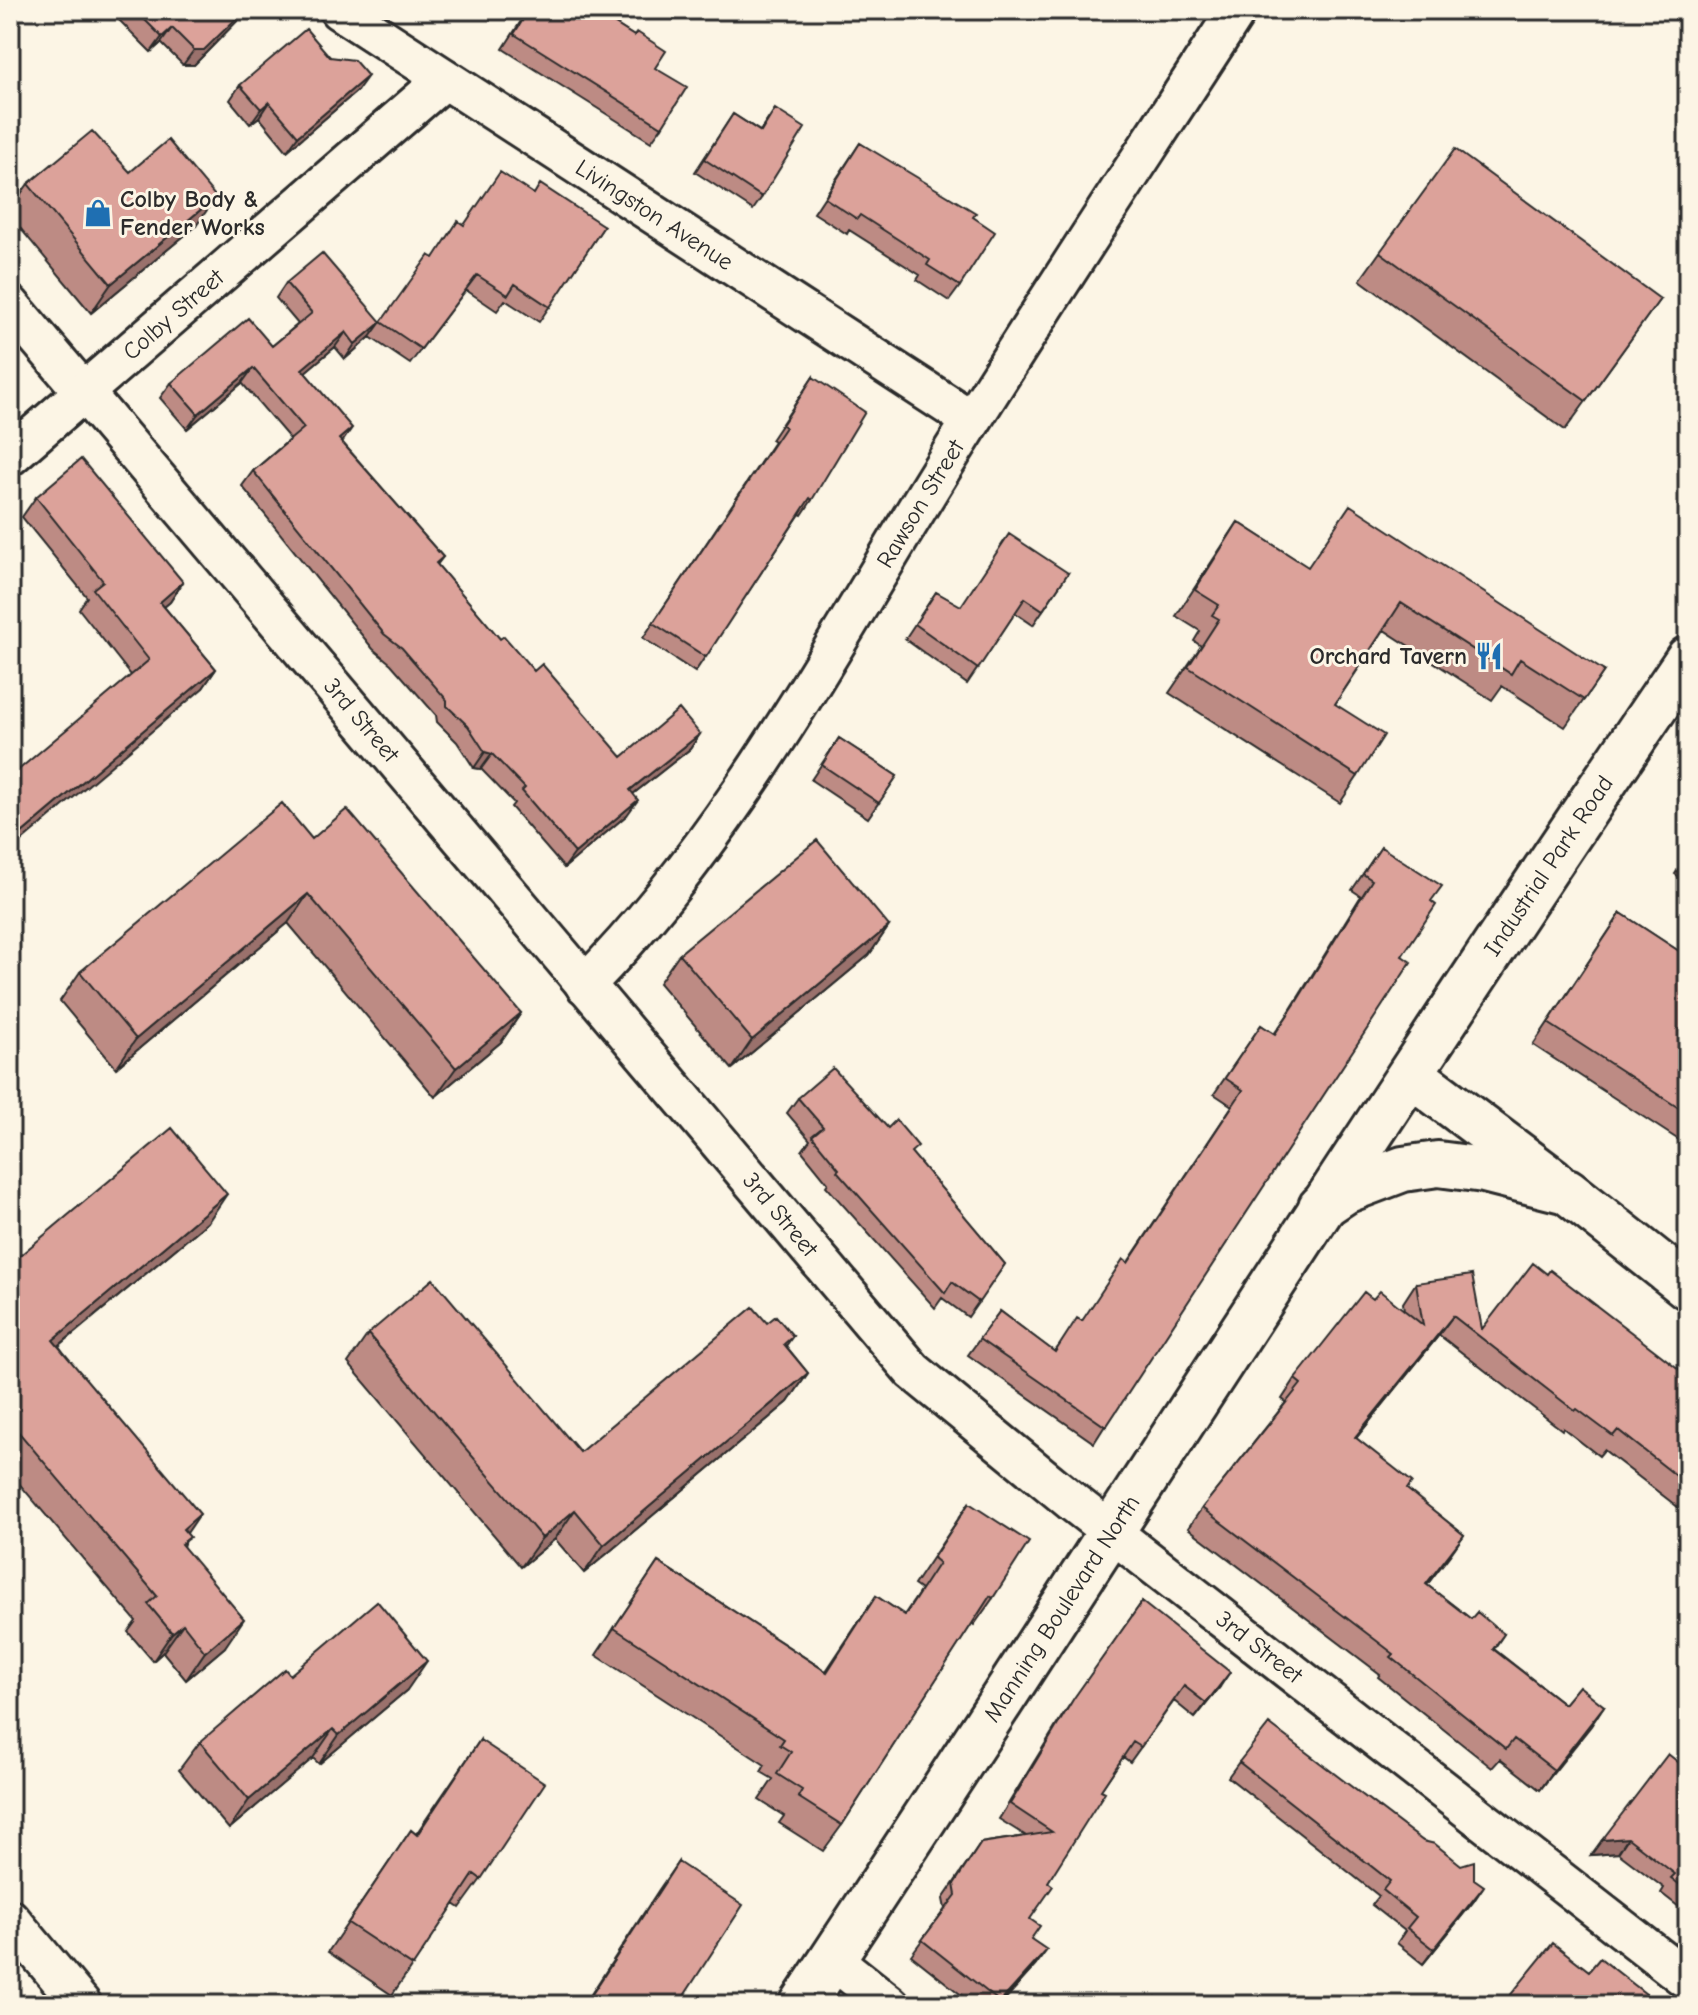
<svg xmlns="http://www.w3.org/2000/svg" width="1698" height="2015" font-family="'Comic Neue',sans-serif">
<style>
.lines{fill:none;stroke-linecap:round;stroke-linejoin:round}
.minor-casing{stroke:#2b2b2b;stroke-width:44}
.tertiary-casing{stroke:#2b2b2b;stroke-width:50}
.minor{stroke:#fcf5e5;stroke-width:38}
.tertiary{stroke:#fcf5e5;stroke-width:44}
.wall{fill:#bd8b84;stroke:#2b2b2b;stroke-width:2}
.shaded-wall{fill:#9a716c;stroke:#2b2b2b;stroke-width:2}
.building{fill:#dca29a;stroke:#2b2b2b;stroke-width:2}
.labels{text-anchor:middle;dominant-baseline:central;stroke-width:6;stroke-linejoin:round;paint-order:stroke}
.poi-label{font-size:24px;font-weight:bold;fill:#2b2b2b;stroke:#fcf5e5;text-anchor:start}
.street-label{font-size:24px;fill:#2b2b2b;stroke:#fcf5e5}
</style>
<rect width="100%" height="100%" fill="#fcf5e5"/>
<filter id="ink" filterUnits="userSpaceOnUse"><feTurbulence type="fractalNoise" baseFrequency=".0125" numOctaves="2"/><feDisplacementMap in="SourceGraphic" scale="16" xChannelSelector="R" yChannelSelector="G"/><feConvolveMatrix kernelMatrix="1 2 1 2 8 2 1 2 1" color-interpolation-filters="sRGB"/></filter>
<g filter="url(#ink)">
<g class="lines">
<defs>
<g id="minor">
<path id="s1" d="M339,10L971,420"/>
<path id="s2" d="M10,305L913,1371L1074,1503L1688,1980"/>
<path id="s3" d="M10,456L445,79"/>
<path id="s4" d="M585,985C726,842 822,664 926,494C1026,331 1133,171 1237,10"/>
<path d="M10,1919L82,2005"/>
<path d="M832,1959L890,2005"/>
</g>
<g id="tertiary">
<path d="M1412,1075L1552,1180"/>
<path d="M1321,1207L1345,1191L1403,1169L1438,1164L1484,1170L1567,1191L1688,1287"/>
<path id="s5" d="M802,2005C1098,1557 1385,1102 1688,659"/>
</g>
</defs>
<use href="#minor" class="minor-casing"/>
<use href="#tertiary" class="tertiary-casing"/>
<use href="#minor" class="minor"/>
<use href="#tertiary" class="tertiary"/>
</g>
<path class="wall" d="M109,10H248L194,65H183L161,43L151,52Z
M528,10H593L634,36L655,68L662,127L651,142L503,49Z
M330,57L357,91L287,151L259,117L250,124L230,100L240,85Z
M775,109L762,197L753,210L695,172L733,114L760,131Z
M860,143L973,217L960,286L949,301L917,280L920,275L849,230L847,234L814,213Z
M130,172L196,226L91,313L10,216V209L28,184Z
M533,194L604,226L539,322L505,300L497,311L466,290L410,364L370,337L345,359L335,347L305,372L342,442L443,557L437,565L500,639L622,757L700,734L690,749L633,794L627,815L564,868L511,807L514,803L481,769L474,768L457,742L437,722L436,715L391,664L373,649L242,486L253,471L290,439L242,383L187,429L160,398L171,383L272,346L298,324L276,298L286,283L381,322L434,258L464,225Z
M1380,252L1660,299L1565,430L1360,280Z
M813,377L812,500L802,515L800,514L695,672L643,638L774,442L771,440Z
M36,497L183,582L170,602L164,607L216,669L203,688L131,675L79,609L87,597L22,517Z
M1238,522L1307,567L1604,671L1565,727L1502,686L1492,700L1384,630L1335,704L1358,776L1340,803L1169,693L1201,646L1194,641L1200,631L1176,616Z
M1068,573L1033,625L1015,613L967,684L905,639L936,592L960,606Z
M839,738L897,776L868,818L811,780Z
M312,839L521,1013L501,1042L435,1097L288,923L116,1068L60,1001L80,972Z
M1381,847L1431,902L1402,956L1094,1443L968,1355L1000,1311L1054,1352L1082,1321L1128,1262L1232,1106L1214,1094L1261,1025L1274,1034L1286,1017L1361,896L1352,890Z
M1688,855V883L1675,874Z
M1621,913L1688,957V1146L1533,1045Z
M889,926L869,955L732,1069L659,983L679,954Z
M798,1098L912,1154L1005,1264L968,1317L942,1298L935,1308L826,1186L828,1183L802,1151L810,1140L787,1113Z
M208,1222L59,1346L187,1533L183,1547L225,1647L186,1680L163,1652L153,1661L128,1632L136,1621L10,1473V1264Z
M1416,1283L1482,1329L1688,1376V1515L1604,1450L1599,1456L1563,1428L1562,1430L1439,1335L1356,1438L1407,1490L1464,1535L1427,1585L1471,1619L1504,1634L1494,1649L1564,1704L1604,1706L1540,1790L1500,1759L1492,1768L1378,1677L1380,1674L1188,1528L1202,1508L1286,1402L1282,1399L1295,1379L1373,1299L1404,1310L1403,1303Z
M767,1323L793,1336L786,1346L808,1373L788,1402L584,1573L555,1539L521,1567L348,1363L368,1334L580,1452Z
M969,1503L993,1598L974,1625L972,1623L842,1825L823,1851L779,1823L784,1816L759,1800L773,1779L761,1772L765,1765L596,1655L658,1562L826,1671L876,1596L904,1615L921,1590L914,1585Z
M1142,1602L1220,1687L1195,1718L1174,1701L1130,1762L1123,1757L1101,1790L1048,1882L1030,1919L1031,1939L1036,1965L1000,2005H974L911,1955L945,1909L943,1899L981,1843L1026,1836L999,1819L1064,1713Z
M407,1690L319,1764L313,1758L229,1829L179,1770L200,1742Z
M480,1740L481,1879L460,1908L454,1904L392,1995L328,1952L411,1830L416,1834Z
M1239,1762L1423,1841L1474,1879V1901L1423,1964L1397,1943L1405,1931L1372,1905L1379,1896L1228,1777Z
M1688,1770V1914L1661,1893L1664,1888L1618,1853L1591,1855Z
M678,1862V2005H584L658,1891Z"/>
<path class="shaded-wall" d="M245,10H248L194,65H183L194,50Z
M172,28L161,43L151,52L162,37Z
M368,76L357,91L287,151L298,136Z
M269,102L259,117L250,124L261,109Z
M216,197L196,226L91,313L111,284Z
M381,322L370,337L345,359L355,344Z
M346,332L335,347L291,384L302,369Z
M253,368L242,383L187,429L198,414Z
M352,428L341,444L339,439Z
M183,582L170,602L146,622L160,602Z
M216,669L203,688L10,851V843Z
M700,734L690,749L619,805L630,790Z
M485,752L492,754L481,769L474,768Z
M638,800L627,815L564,868L575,853Z
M308,894L288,923L116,1068L136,1039Z
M889,926L869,955L732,1069L752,1040Z
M521,1013L501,1042L435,1097L456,1068Z
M227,1194L208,1222L33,1367L53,1340Z
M1453,1316L1439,1335L1341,1457L1355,1437Z
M808,1373L788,1402L584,1573L604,1545Z
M575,1510L555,1539L521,1567L542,1538Z
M200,1514L181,1542L183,1529Z
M1464,1535L1450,1555L1412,1604L1426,1584Z
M244,1619L225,1647L186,1680L205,1652Z
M183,1624L163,1652L153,1661L172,1633Z
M427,1661L407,1690L319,1764L339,1735Z
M1230,1672L1220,1687L1195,1718L1206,1703Z
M1604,1706L1591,1726L1540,1790L1554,1770Z
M333,1729L313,1758L229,1829L249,1800Z
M1628,1838L1618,1853L1591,1855L1602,1840Z
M1484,1886L1474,1901L1423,1964L1434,1949Z
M1047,1950L1036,1965L1000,2005H998Z"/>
<path class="building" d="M135,10H245L204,50H194L172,28L162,37Z
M529,10H593L634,36L637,32L666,51L655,68L687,87L662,127L514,34Z
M306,29L330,57L354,60L368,76L298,136L269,102L261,109L240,85Z
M775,109L805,128L762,197L704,159L733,114L761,132Z
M92,131L130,172L168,140L216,197L111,284L28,184Z
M860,143L976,213L973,217L995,232L960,286L927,265L930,260L860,215L857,219L825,198Z
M1455,149L1660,299L1586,401L1380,252Z
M500,172L534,194L540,184L604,226L550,307L515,284L508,295L477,275L421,349L381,322L355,344L346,332L302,369L352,428L339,439L443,557L436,563L500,639L504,636L534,671L542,664L622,757L679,709L700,734L630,790L638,800L575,853L522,791L525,788L492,754L485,752L468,726L447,706V700L402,648L384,634L253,471L304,428L253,368L198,414L171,383L248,318L272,346L312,313L286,283L322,253L381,322L429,255L434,258L458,221L464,225Z
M813,377L865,412L812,500L810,498L706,657L653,623L785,427L782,425Z
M81,459L183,582L160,602L216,669L10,843V777L149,660L93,589L103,581L36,497Z
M1350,505L1604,671L1584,700L1520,659L1511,674L1401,603L1335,704L1384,735L1358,776L1188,667L1219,619L1212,615L1219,605L1195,590L1238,522L1308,567Z
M1009,534L1068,573L1043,610L1025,598L978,669L915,624L936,592L961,606Z
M839,738L897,776L879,803L822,765Z
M282,803L312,839L347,809L521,1013L456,1068L308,894L136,1039L80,972Z
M817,840L889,926L752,1040L679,954Z
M1381,847L1442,886L1431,901L1436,905L1402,956L1411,962L1106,1427L979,1339L1000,1311L1055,1352L1077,1318L1082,1321L1123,1259L1128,1263L1243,1090L1225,1078L1261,1025L1275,1034L1297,1001L1372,880L1363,874Z
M1621,913L1688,957V1114L1548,1023Z
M833,1068L888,1128L896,1120L918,1146L911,1152L1005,1264L979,1302L952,1282L945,1293L837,1171L839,1169L812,1136L823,1127L798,1098Z
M172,1128L227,1194L53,1340L200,1514L183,1529L190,1537L181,1544L244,1619L205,1652L183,1624L172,1633L148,1604L157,1596L10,1422V1264Z
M1533,1263L1547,1274L1550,1270L1688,1376V1485L1618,1430L1613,1436L1577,1409L1575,1411L1453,1316L1355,1437L1412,1482L1407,1489L1464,1535L1426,1584L1471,1619L1477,1612L1504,1634L1493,1649L1564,1704L1579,1686L1604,1706L1554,1770L1514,1739L1506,1749L1391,1657L1394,1654L1202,1508L1301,1384L1295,1379L1364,1292L1373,1299L1380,1291L1423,1325L1416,1283L1472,1275L1482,1329Z
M433,1279L580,1452L753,1307L767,1323L776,1316L793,1336L784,1344L808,1373L604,1545L575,1510L542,1538L368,1334Z
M969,1503L1029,1542L993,1598L990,1596L842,1825L798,1797L802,1790L777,1774L791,1752L780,1745L784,1739L614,1628L658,1562L827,1672L876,1596L905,1615L939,1563L933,1558Z
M377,1601L427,1661L339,1735L333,1729L249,1800L200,1742L285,1669L290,1675Z
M1142,1602L1230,1672L1206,1703L1184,1686L1141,1747L1133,1742L1101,1790L1105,1792L1048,1882L1053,1886L1030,1919L1040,1926L1031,1939L1047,1950L1000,2002L922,1940L956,1895L954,1884L981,1843L1052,1832L1010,1804L1074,1698Z
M1269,1724L1423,1841L1435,1844L1461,1865L1474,1861V1879L1484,1886L1434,1949L1407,1928L1416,1917L1383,1890L1390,1881L1239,1762Z
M480,1740L545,1783L481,1879L474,1874L413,1966L348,1923L411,1830L417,1835Z
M1668,1754L1688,1770V1891L1671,1878L1675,1874L1628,1838L1602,1840Z
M678,1862L743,1905L678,2005H585Z
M1553,1943L1589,1971L1600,1958L1660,2005H1507L1504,2003Z
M1156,1997L1166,2005H1149Z"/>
</g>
<defs>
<symbol id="shop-bare" viewBox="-9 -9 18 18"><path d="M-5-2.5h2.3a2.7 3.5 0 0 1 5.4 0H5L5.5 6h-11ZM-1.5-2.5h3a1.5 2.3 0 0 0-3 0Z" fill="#1f6fb2" stroke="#fcf5e5" stroke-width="2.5" paint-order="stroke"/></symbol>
<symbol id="restaurant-bare" viewBox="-9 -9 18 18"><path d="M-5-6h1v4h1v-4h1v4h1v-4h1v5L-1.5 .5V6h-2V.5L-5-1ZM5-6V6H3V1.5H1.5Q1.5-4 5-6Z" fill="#1f6fb2" stroke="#fcf5e5" stroke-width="2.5" paint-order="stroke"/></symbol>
</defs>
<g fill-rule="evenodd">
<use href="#shop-bare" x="78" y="193" width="40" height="40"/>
<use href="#restaurant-bare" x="1469" y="636" width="40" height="40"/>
</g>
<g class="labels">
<g class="poi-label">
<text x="120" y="199">Colby Body &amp;<tspan x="120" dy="28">Fender Works</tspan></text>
<text x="1467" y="656" text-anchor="end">Orchard Tavern</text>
</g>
<g class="street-label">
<text stroke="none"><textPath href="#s1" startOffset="376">Livingston Avenue</textPath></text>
<text stroke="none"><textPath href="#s3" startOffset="216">Colby Street</textPath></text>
<text stroke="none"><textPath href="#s4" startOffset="588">Rawson Street</textPath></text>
<text stroke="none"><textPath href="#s2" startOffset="544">3rd Street</textPath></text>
<text stroke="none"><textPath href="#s5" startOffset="1362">Industrial Park Road</textPath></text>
<text stroke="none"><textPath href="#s2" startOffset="1192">3rd Street</textPath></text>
<text stroke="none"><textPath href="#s5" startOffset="474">Manning Boulevard North</textPath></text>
<text stroke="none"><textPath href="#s2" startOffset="1840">3rd Street</textPath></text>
</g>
</g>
<rect width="1698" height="2015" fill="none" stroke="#fcf5e5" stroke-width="40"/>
<rect x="20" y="20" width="1658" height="1975" fill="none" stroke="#2b2b2b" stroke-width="3" filter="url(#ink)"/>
</svg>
